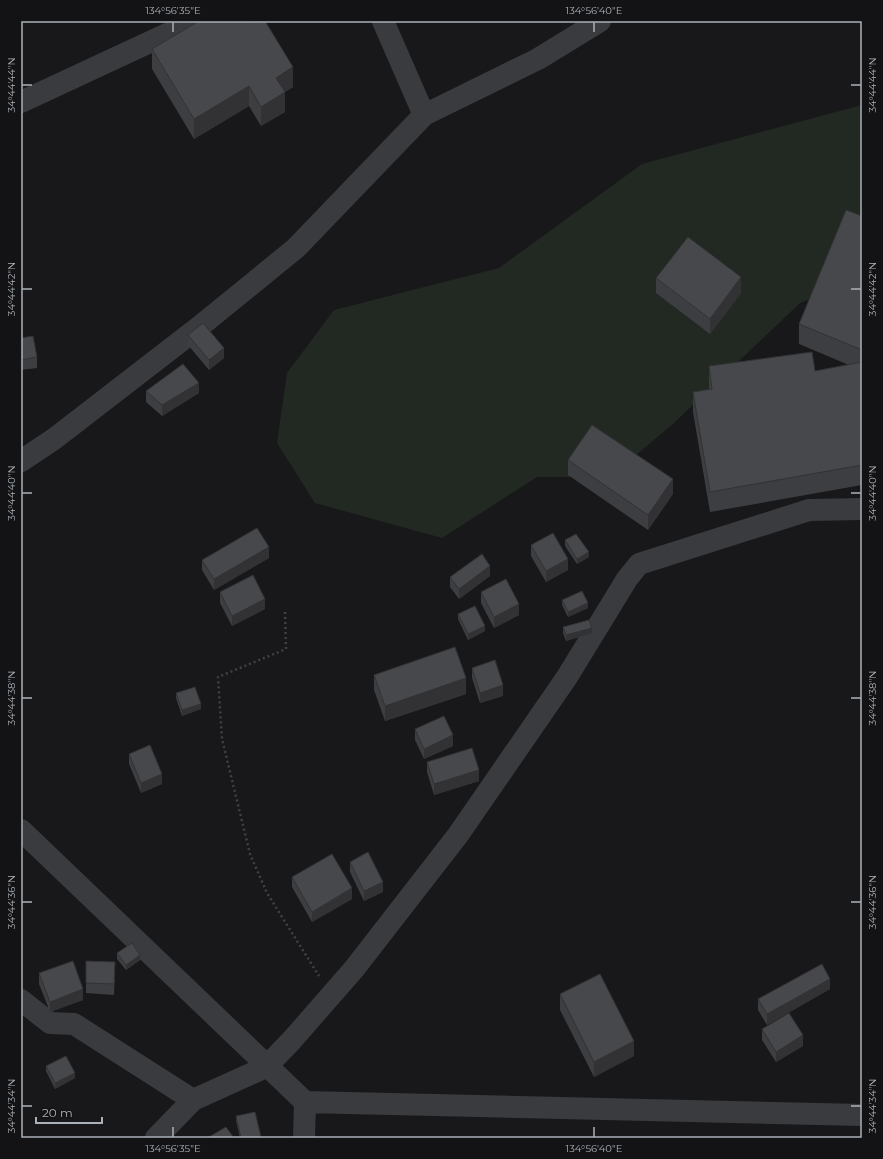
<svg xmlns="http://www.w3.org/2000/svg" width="883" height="1159" font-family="Montserrat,sans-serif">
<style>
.green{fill:#222922}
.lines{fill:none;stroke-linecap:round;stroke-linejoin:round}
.path{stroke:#3f4245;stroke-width:2.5;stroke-dasharray:2 3;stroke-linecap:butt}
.minor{stroke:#393b3e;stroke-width:22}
.wall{fill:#3d3e41}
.shaded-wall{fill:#323235}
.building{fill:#47484c;stroke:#323235}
.ticks{fill:none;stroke:#abb1b8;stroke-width:1.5}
.neatline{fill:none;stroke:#abb1b8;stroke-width:1.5}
.ticks-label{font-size:10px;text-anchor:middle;fill:#abb1b8}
</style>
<rect width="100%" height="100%" fill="#18181a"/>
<path class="green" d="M862,105V279L800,303L674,423L610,477H537L442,538L315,503L277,443L287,373L334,310L499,268L642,164Z"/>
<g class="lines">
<path class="path" d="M285,612L286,649L218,677L222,739L250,854L267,893L319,976"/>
<path class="minor" d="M383,21L424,115
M21,102L195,21
M21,461L54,439L199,327L296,248L424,115L538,59L600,21
M21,830L305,1102L862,1115
M21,1000L50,1023L74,1024L193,1100
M156,1138L193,1100L266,1067L292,1040L354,969L458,835L567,677L627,579L639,564L809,510L862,509
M304,1138L305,1102"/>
</g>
<path class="wall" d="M152,49L293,87L285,92V112L261,126L249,106L194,139L152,69Z
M862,216V485L710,512L693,412V392L709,390V366L815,371L849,365L799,344V324Z
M656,278L741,293L710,334L656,293Z
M188,335L224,358L209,370L188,345Z
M21,338L37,357V368L21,370Z
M146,391L199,393L162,416L146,402Z
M568,460L673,494L648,530L568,475Z
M565,540L589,557L577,564L565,546Z
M531,545L568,570L546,582L531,556Z
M269,558L214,590L202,570V560Z
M490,576L459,599L450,587V577Z
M220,592L265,609L232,626L220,603Z
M481,592L519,615L494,628L481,603Z
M562,600L588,608L568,617L562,605Z
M458,614L485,631L468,640L458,619Z
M563,627L592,633L566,641L563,633Z
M472,668L503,696L480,703L472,678Z
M374,675L466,694L385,721L374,690Z
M176,693L201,709L182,716L176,698Z
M415,729L453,746L424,759L415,740Z
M129,754L162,784L141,793L129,764Z
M427,762L479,781L434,795L427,772Z
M350,862L383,892L364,901L350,872Z
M292,877L352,899L312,922L292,887Z
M117,953L140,960L126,970L117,959Z
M115,972L114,995L86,993V983Z
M39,973L83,1000L50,1012L39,984Z
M830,989L767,1025L758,1010V999Z
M560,994L634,1056L594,1077L560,1010Z
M762,1029L803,1046L776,1062L762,1040Z
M46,1066L75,1078L55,1089L46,1071Z
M236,1116L261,1138H240L236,1121Z"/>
<path class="shaded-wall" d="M293,67V87L276,97V78Z
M249,86V106L194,139V119Z
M285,92V112L261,126V107Z
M741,277V293L710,334V319Z
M224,348V358L209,370V360Z
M199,383V393L162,416V405Z
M673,479V494L648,530V515Z
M269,547V558L214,590V579Z
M589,552V557L577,564V559Z
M568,559V570L546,582V571Z
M490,566V576L459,599V589Z
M265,599V609L232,626V616Z
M588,603V608L568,617V612Z
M519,604V615L494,628V617Z
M485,626V631L468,640V634Z
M592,628V633L566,641V635Z
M466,678V694L385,721V706Z
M503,685V696L480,703V693Z
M201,704V709L182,716V710Z
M453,735V746L424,759V749Z
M479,770V781L434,795V784Z
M162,774V784L141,793V783Z
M383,882V892L364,901V891Z
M352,888V899L312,922V912Z
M140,955V960L126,970V965Z
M830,979V989L767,1025V1014Z
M83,989V1000L50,1012V1002Z
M803,1035V1046L776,1062V1052Z
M634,1041V1056L594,1077V1062Z
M75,1073V1078L55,1089V1083Z"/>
<path class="building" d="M199,21H255L256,23L259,21H265L293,67L276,78L285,92L261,107L249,86L194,119L152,49Z
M846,210L862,216V350L799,324Z
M688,237L741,277L710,319L656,278Z
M203,323L224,348L209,360L188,335Z
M33,336L37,357L21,360V338Z
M812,352L815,371L862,362V465L710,492L693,392L712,389L709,366Z
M183,364L199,383L162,405L146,391Z
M592,425L673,479L648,515L568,460Z
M257,528L269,547L214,579L202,560Z
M553,533L568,559L546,571L531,545Z
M576,534L589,552L577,559L565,540Z
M482,554L490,566L459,589L450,577Z
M253,575L265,599L232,616L220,592Z
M506,579L519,604L494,617L481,592Z
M582,591L588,603L568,612L562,600Z
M475,606L485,626L468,634L458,614Z
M589,620L592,628L566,635L563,627Z
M455,647L466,678L385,706L374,675Z
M495,660L503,685L480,693L472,668Z
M195,687L201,704L182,710L176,693Z
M444,716L453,735L424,749L415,729Z
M150,745L162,774L141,783L129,754Z
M472,748L479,770L434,784L427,762Z
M368,852L383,882L364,891L350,862Z
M332,854L352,888L312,912L292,877Z
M132,943L140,955L126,965L117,953Z
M73,961L83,989L50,1002L39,973Z
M86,961L115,962L114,984L86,983Z
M822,964L830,979L767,1014L758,999Z
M600,974L634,1041L594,1062L560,994Z
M789,1013L803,1035L776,1052L762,1029Z
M66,1056L75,1073L55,1083L46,1066Z
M255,1112L261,1137L257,1138H241L236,1116Z
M226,1127L234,1138H207Z"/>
<path class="ticks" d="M173,22V32M594,22V32M22,85H32M851,85H861M22,289H32M851,289H861M22,493H32M851,493H861M22,698H32M851,698H861M22,902H32M851,902H861M22,1106H32M851,1106H861M173,1127V1137M594,1127V1137"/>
<rect width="883" height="1159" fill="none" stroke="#131315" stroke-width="44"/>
<path d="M36 1117v6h66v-6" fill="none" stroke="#abb1b8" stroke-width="2"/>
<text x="42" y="1117" font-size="12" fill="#abb1b8" stroke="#131315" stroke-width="3" paint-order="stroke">20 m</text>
<rect x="22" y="22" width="839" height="1115" class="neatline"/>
<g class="ticks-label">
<text x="173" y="14">134°56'35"E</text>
<text x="594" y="14">134°56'40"E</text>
<text transform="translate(11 85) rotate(-90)" y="4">34°44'44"N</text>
<text transform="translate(872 85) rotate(-90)" y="4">34°44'44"N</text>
<text transform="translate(11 289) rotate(-90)" y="4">34°44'42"N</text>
<text transform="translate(872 289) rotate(-90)" y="4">34°44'42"N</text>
<text transform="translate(11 493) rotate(-90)" y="4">34°44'40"N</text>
<text transform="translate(872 493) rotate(-90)" y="4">34°44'40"N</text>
<text transform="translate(11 698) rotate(-90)" y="4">34°44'38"N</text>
<text transform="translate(872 698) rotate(-90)" y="4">34°44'38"N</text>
<text transform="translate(11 902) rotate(-90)" y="4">34°44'36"N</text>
<text transform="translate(872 902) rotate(-90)" y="4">34°44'36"N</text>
<text transform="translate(11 1106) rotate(-90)" y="4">34°44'34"N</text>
<text transform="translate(872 1106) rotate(-90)" y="4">34°44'34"N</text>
<text x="173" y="1152">134°56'35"E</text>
<text x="594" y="1152">134°56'40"E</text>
</g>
</svg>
